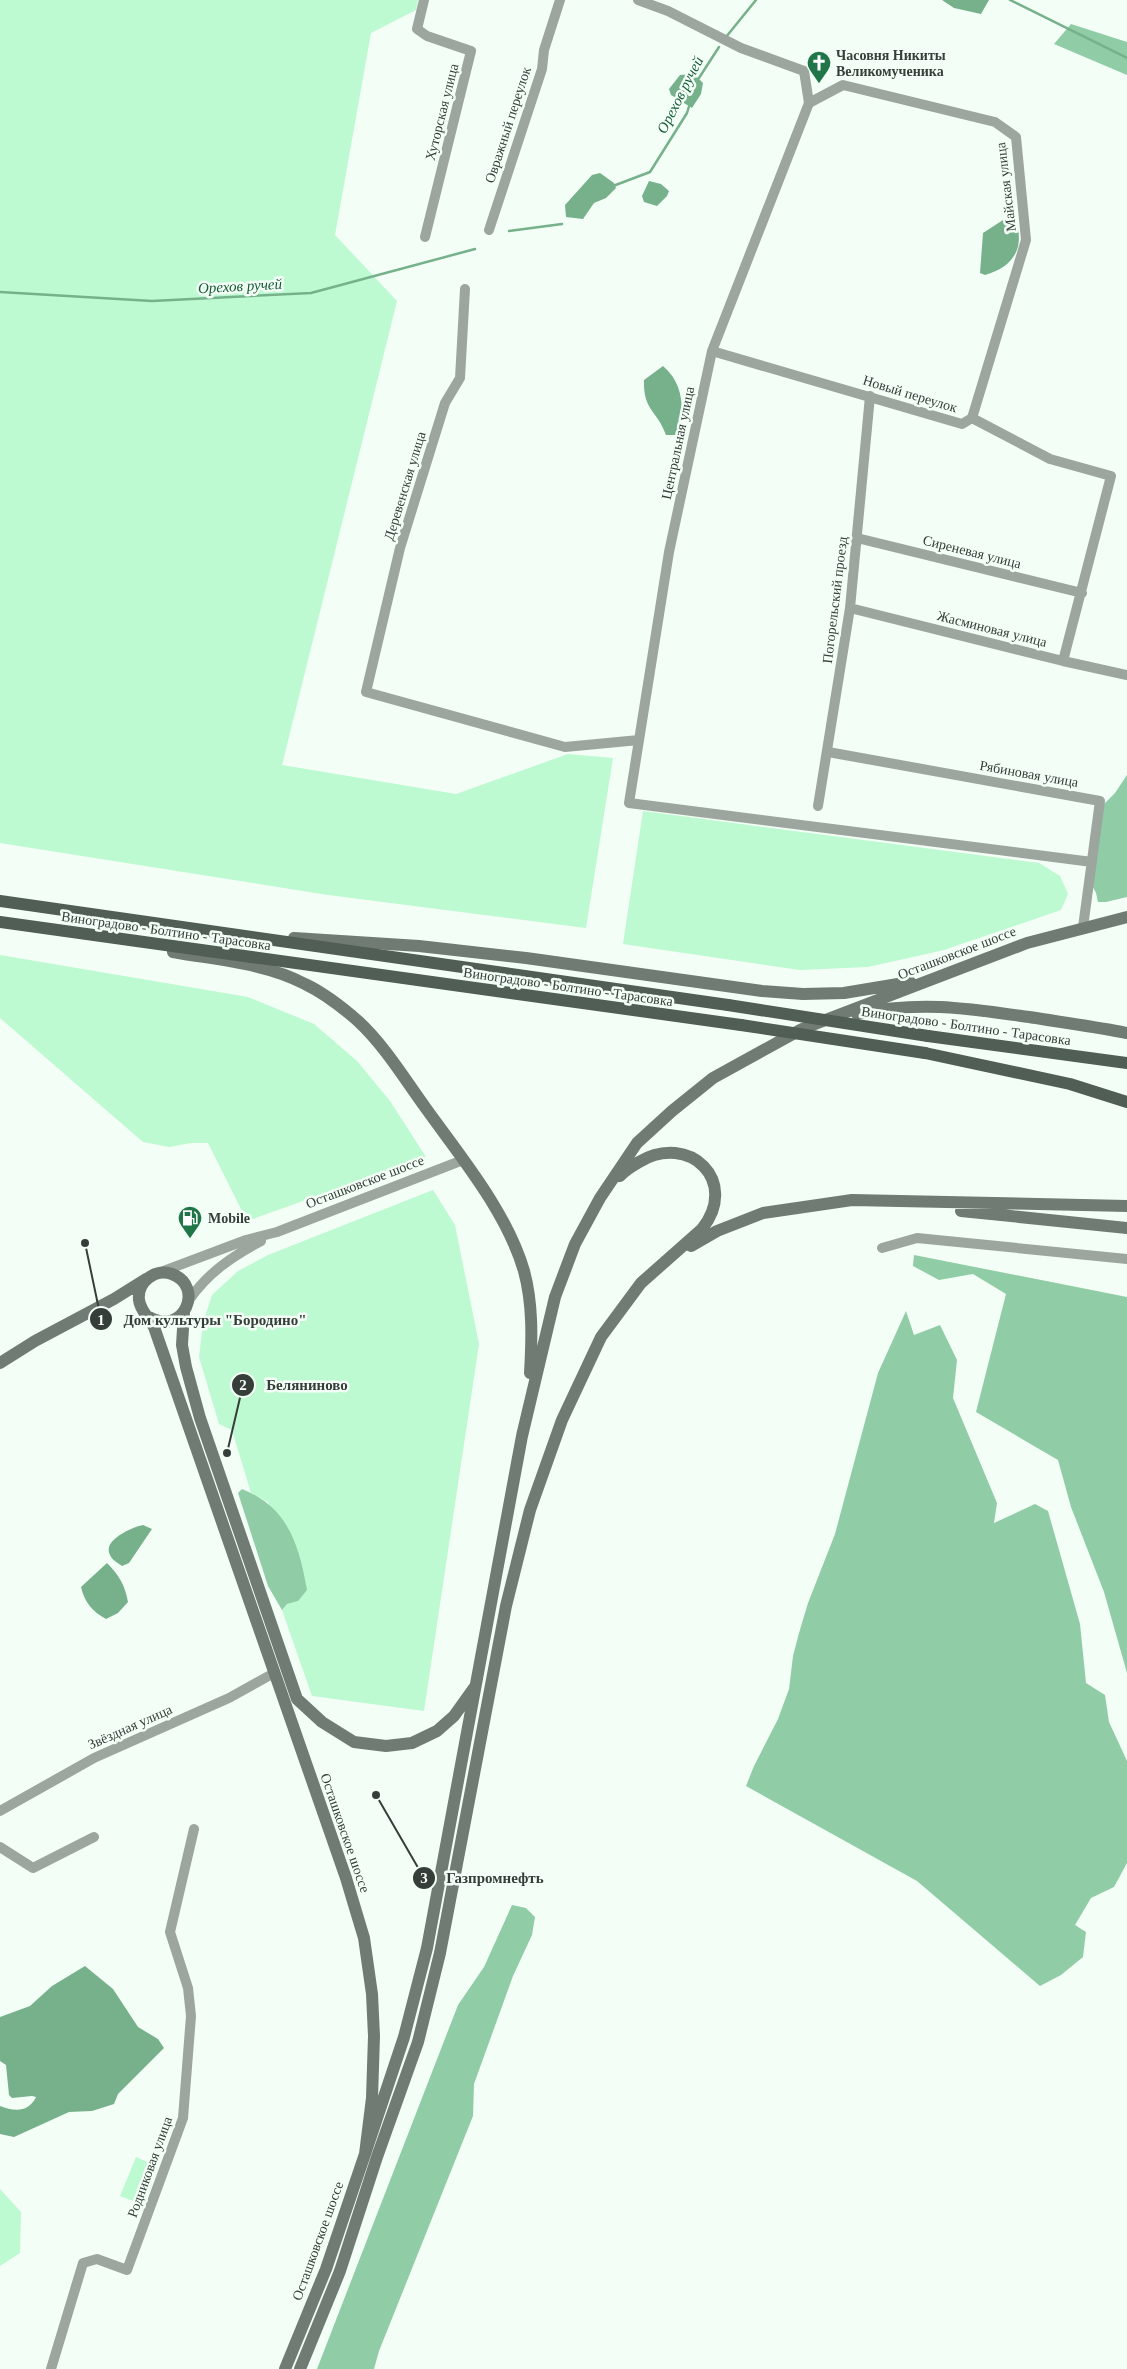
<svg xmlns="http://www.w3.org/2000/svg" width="1127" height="2369" font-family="Georgia,serif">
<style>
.green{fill:#bdf9d1}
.forest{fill:#90cca5}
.water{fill:#76b18b}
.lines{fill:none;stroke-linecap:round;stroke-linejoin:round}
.stream{stroke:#76b18b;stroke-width:2.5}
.street{stroke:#9da59f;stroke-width:10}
.secondary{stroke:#707b73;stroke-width:12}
.primary{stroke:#505e55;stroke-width:12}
.primary-bridge{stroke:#505e55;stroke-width:12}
.labels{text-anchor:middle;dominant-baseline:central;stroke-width:5;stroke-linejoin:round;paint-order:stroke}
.poi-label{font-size:14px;font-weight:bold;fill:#363e39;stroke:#f3fff6;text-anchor:start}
.street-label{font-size:14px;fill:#363e39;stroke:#f3fff6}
.water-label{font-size:15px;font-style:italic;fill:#165a36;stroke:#f3fff6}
.leader{fill:none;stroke:#363e39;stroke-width:2}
.callout-dot{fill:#363e39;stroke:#f3fff6;stroke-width:2}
.mark-label{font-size:15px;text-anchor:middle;font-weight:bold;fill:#fff}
.callout-label{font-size:15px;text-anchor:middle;font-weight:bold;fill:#363e39;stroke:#f3fff6;stroke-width:5;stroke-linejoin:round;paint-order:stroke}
</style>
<rect width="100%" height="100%" fill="#f3fff6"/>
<path class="green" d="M0,0H418L416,10L371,33L335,235L397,301L282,765L456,794L568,754L613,758L586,928L328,895L0,843Z
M643,811L1039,863L1060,876L1068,894L1061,910L944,950L868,967L800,970L623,944Z
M0,955L248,997L314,1024L357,1061L390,1101L426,1157L247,1221L208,1143H191L169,1147L143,1142L0,1018Z
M433,1190L455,1225L479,1344L424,1711L312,1696L282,1610L287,1604L298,1601L268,1502L251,1493L232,1430L219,1424L199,1357L203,1323L212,1295L238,1271L268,1255Z
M136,2157L154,2165L138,2203L120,2196Z
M0,2189L21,2212L20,2253L0,2266Z"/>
<path class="forest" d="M1071,24L1127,42V75L1054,44Z
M1127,775V897L1106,902H1098L1096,893L1087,875L1104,804L1115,793Z
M914,1255L1127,1297V1673L1104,1592L1071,1507L1058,1460L976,1412L1006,1294L973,1274L939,1280L913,1266Z
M906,1311L914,1335L940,1325L957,1360L953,1398L997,1503L994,1523L1035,1504L1048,1511L1080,1624L1086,1683L1105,1695L1109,1722L1127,1761V1863L1114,1887L1091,1898L1075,1925L1086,1932L1083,1957L1061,1975L1040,1986L917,1881L746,1786L754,1766L778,1719L789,1689L793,1656L799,1633L808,1603L835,1534L878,1373Z
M242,1489C288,1507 299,1545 307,1590L298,1601L287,1604L282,1610L268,1586L238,1493Z
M512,1905L526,1908L535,1917L532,1935L513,1976L474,2084L473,2116L379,2351L374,2369H317L458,2005L484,1967Z"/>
<path class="water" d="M942,0H989L981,14L954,8Z
M694,74L703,83L701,94L692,108L671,95L669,89L680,75Z
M600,173L614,183L616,188L606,198L594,203L583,219L566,217L565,205L592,175Z
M649,181L661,184L669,191L667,196L657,206L644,202L642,196Z
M1015,219C1026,248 1013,267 985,275L980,273L983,233L1003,220Z
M663,366C685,385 683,409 680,435H666C657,410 643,411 644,380Z
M143,1525L152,1529L129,1563L122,1566C118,1563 112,1560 110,1555C102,1540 133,1527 143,1525Z
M107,1563C119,1575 125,1585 128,1602L118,1613L106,1619C92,1611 85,1603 81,1587Z
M85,1966L113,1989L138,2027L158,2039L164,2048L118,2094L114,2104L92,2111L69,2112L14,2137L0,2134V2106C15,2112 29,2112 36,2097L32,2096L12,2098L9,2095L6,2065L0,2061V2017L30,2006L52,1986Z"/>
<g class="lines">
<path class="stream" d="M1010,0L1127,58
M726,37L756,0
M697,81L719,47
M613,186L650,172L687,113L690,103
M509,231L562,224
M0,292L152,301L311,293L475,249"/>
<path class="street" d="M424,0L417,29L427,36L471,51L425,237
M638,0L668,11L741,48L804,71L809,103L843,85L995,122L1016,137L1026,240L972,418
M809,103L712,351L669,552L629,803L1092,862
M489,230L542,69L544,50L560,0
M465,289L460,378L445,403L400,548L366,692L565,747L639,740
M712,351L962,424L972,418L1050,459L1111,476L1063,661
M857,538L1082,593
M850,608L1063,661L1127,675
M828,752L1100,801L1083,927
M818,806L850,608L870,396
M882,1248L917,1238L1127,1259
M161,1272L246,1240L277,1232L463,1160
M189,1300C208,1273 231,1257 261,1241
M0,1811L94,1758L229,1698L274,1673
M0,1847L33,1868L94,1837
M51,2369L83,2263L97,2259L127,2270L183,2118L191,2016L188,1988L170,1932L194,1829"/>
<path class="secondary" d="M294,938L419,946L526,958L762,991L803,994L844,993L910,982
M173,952C217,960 265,963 305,984C324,993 342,1007 358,1021C384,1045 404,1078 425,1107C460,1156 507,1212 524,1271C533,1304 532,1339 530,1373
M857,1014C923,1000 971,1009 1036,1018C1066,1023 1097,1027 1127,1033
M961,1211L1127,1228
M691,1246L717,1231L763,1213L852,1200L1127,1206
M184,1312L182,1345L186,1367L200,1418L297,1699L322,1722L354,1742L386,1746L412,1743L437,1731L454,1716L474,1688
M149,1317C184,1337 205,1286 172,1274C155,1268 137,1282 139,1300C140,1310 149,1318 154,1327L346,1878L364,1938L372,1994L374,2036L372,2098L365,2154L326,2269L285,2369
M0,1363L35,1341L114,1299L146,1279
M365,2154L404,2037L427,1948L522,1436L555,1297L575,1244L600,1198L637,1143L672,1111L713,1078L802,1029L1027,943L1127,917
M300,2369L340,2271L377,2157L418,2042L440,1953L506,1606L530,1510L562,1420L601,1337L641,1283L702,1229C740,1181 689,1132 639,1162C632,1166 625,1170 620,1176"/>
<path class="primary" d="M0,901L728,1005
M0,922L741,1025
M928,1036L1127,1063
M925,1053L1070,1084L1127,1102"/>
<path class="primary-bridge" d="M728,1005L928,1036
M741,1025L925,1053"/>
</g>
<defs>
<symbol id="church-pin" viewBox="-11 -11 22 30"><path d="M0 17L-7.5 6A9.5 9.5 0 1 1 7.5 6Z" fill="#217649" stroke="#f3fff6"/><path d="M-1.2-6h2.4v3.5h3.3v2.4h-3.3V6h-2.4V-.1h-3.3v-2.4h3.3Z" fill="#fff"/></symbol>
<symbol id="fuel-pin" viewBox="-11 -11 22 30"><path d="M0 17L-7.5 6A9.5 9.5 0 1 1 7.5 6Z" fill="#217649" stroke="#f3fff6"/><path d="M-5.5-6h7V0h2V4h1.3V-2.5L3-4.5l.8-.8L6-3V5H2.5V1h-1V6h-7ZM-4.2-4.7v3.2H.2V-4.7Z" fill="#fff"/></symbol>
</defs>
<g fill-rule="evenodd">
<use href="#church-pin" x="805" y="49" width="28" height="38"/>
<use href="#fuel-pin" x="176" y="1204" width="28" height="38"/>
</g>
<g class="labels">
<g class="poi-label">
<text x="836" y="55">Часовня Никиты<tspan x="836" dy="16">Великомученика</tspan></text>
<text x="208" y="1218">Mobile</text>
</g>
<g class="street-label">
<text transform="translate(442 112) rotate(-76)">Хуторская улица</text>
<text transform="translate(508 125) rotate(-72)">Овражный переулок</text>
<text transform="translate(1006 187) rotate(-97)">Майская улица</text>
<text transform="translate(910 394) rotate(17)">Новый переулок</text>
<text transform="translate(678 443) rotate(-78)">Центральная улица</text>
<text transform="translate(405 486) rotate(-73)">Деревенская улица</text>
<text transform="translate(972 552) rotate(14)">Сиреневая улица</text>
<text transform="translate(835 600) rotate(-83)">Погорельский проезд</text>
<text transform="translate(992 629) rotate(14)">Жасминовая улица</text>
<text transform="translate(1029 774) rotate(10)">Рябиновая улица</text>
<text transform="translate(166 931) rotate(8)">Виноградово - Болтино - Тарасовка</text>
<text transform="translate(957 953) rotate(-21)">Осташковское шоссе</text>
<text transform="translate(568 987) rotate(8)">Виноградово - Болтино - Тарасовка</text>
<text transform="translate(966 1026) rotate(8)">Виноградово - Болтино - Тарасовка</text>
<text transform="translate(365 1182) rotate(-21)">Осташковское шоссе</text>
<text transform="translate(130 1727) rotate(-24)">Звёздная улица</text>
<text transform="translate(345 1833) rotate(71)">Осташковское шоссе</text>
<text transform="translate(150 2167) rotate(-70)">Родниковая улица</text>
<text transform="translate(318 2241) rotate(-70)">Осташковское шоссе</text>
</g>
<g class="water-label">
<text transform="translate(680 95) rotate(-63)">Орехов ручей</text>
<text transform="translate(240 286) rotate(-3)">Орехов ручей</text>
</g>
</g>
<path class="leader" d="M85 1243L101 1319M227 1453L243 1385M376 1795L424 1878"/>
<g class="callout-dot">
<circle cx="85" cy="1243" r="5"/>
<circle cx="227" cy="1453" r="5"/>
<circle cx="376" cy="1795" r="5"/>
<circle cx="101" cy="1319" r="12"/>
<circle cx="243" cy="1385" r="12"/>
<circle cx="424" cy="1878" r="12"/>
</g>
<g class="mark-label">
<text x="101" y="1325">1</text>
<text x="243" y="1390">2</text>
<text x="424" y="1883">3</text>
</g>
<g class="callout-label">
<text x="215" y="1325">Дом культуры "Бородино"</text>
<text x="307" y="1390">Беляниново</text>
<text x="495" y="1883">Газпромнефть</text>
</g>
</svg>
